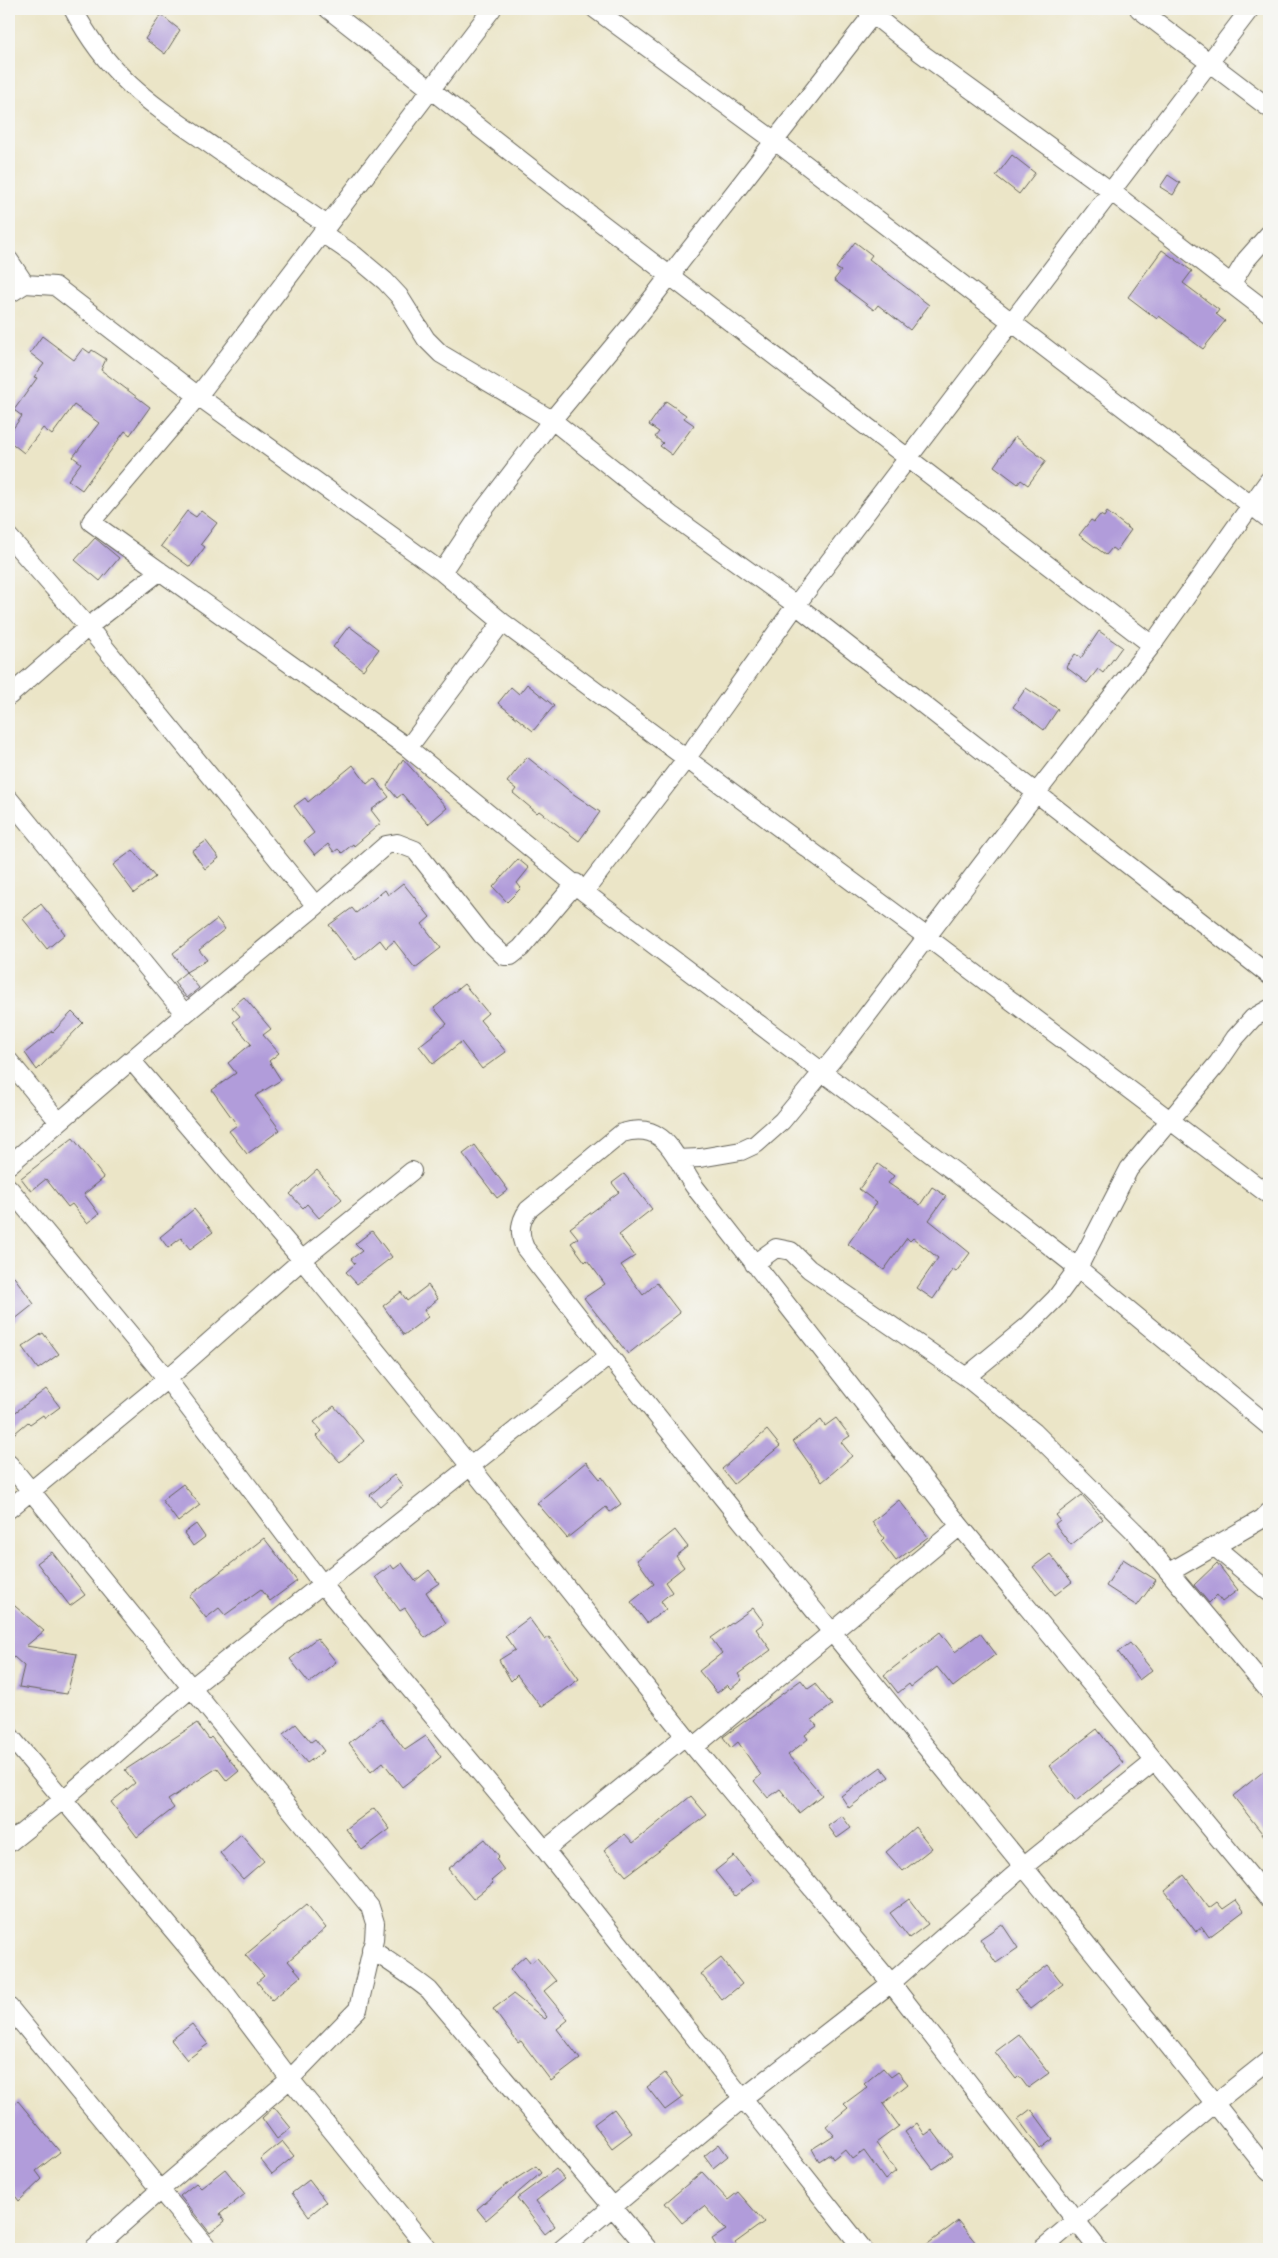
<svg xmlns="http://www.w3.org/2000/svg" width="1278" height="2258" font-family="Cardo,serif">
<style>
.building{fill:#b19cda}
.lines{fill:none;stroke-linecap:round;stroke-linejoin:round}
.minor-casing{stroke:#646258;stroke-width:20}
.minor{stroke:#fff;stroke-width:18}
</style>
<rect width="100%" height="100%" fill="#f6f6f2"/>
<filter id="ink" filterUnits="userSpaceOnUse"><feTurbulence type="fractalNoise" baseFrequency=".02" numOctaves="2"/><feDisplacementMap in="SourceGraphic" scale="10" xChannelSelector="R" yChannelSelector="G"/><feConvolveMatrix kernelMatrix="1 2 1 2 8 2 1 2 1" color-interpolation-filters="sRGB"/></filter>
<filter id="wash" filterUnits="userSpaceOnUse"><feTurbulence type="fractalNoise" baseFrequency=".0096" numOctaves="4" result="noise"/><feDisplacementMap in="SourceGraphic" scale="20" xChannelSelector="R" yChannelSelector="G"/><feGaussianBlur stdDeviation="1.12" result="paint"/><feColorMatrix in="noise" values="0 0 0 0 0 0 0 0 0 0 0 0 0 0 0 0 0 1.4 0 .05"/><feComposite in="paint" operator="in"/></filter>
<g filter="url(#wash)">
<rect width="100%" height="100%" fill="#ebe5c7"/>
<g id="blocks">
<path class="building" d="M161,15L180,30L165,54L145,39Z
M1012,155L1035,173L1019,194L996,176Z
M1168,175L1180,183L1173,195L1160,187Z
M855,242L872,255L869,259L929,305L910,330L878,305L874,310L834,280L841,271L836,268Z
M1162,250L1192,271L1183,283L1219,310L1216,314L1225,321L1203,349L1159,316L1157,319L1128,297Z
M42,336L74,360L83,348L90,353L92,350L106,359L101,370L150,407L130,435L125,431L82,490L68,480L81,463L73,457L99,423L74,405L52,435L43,428L24,453L9,441V434L22,416L14,410L37,378L34,377L44,364L30,353Z
M666,401L686,415L684,418L694,425L672,455L660,446L663,443L655,437L659,432L649,425Z
M1015,437L1046,461L1028,485L1021,480L1018,484L994,466Z
M187,511L196,517L201,511L217,523L201,544L205,547L190,567L161,546Z
M1107,512L1131,530L1116,551L1112,548L1106,555L1079,535L1091,520L1094,522L1100,515L1104,517Z
M95,538L119,558L100,581L75,560Z
M349,626L379,649L363,670L333,647Z
M1099,631L1122,647L1103,673L1098,669L1087,683L1066,667L1075,654L1081,658Z
M527,684L554,706L533,731L498,703L511,687L519,694Z
M1026,688L1058,709L1044,730L1013,707Z
M527,757L572,793L600,812L579,841L539,811L537,813L513,793L516,789L507,782Z
M403,759L447,808L428,824L402,794L397,798L387,786Z
M353,765L367,784L374,778L389,797L371,810L381,823L354,846L353,844L342,853L338,849L334,852L328,844L315,855L304,841L314,833L294,806L305,798L308,802Z
M206,841L219,858L205,869L192,851Z
M133,850L155,877L134,893L113,865Z
M518,859L529,868L517,883L521,888L507,902L493,887Z
M403,883L430,917L422,924L441,948L415,968L394,941L386,948L380,940L356,960L329,925L352,908L356,913L385,890L388,895Z
M41,904L65,934L47,949L23,919Z
M217,919L225,929L199,950L207,960L186,972L173,953Z
M186,972L199,988L187,998L174,982Z
M464,984L488,1013L480,1020L506,1052L482,1069L461,1042L433,1064L419,1046L447,1024L434,1008Z
M244,997L271,1029L263,1035L279,1053L269,1061L281,1080L255,1096L280,1130L247,1154L229,1131L237,1125L212,1090L236,1073L228,1063L251,1044L233,1022L240,1016L232,1007Z
M72,1012L83,1023L37,1070L25,1053L52,1031L53,1032Z
M73,1138L104,1178L84,1194L99,1214L87,1223L72,1204L68,1207L46,1179L31,1191L21,1178Z
M475,1145L508,1190L497,1198L463,1154Z
M878,1164L894,1176L888,1183L920,1205L932,1187L946,1196L929,1220L970,1253L956,1272L953,1270L933,1299L917,1288L938,1258L913,1238L910,1241L907,1238L884,1270L848,1244L877,1203L859,1189Z
M317,1170L342,1199L319,1218L307,1204L303,1208L290,1194Z
M624,1174L652,1209L619,1235L635,1256L621,1265L643,1295L657,1283L680,1313L628,1354L584,1298L605,1284L587,1260L585,1262L571,1243L578,1238L570,1228L619,1192L612,1183Z
M194,1209L213,1232L190,1249L181,1238L168,1248L160,1237Z
M372,1231L392,1257L357,1284L346,1272L355,1264L351,1259L362,1251L355,1244Z
M9,1270L34,1304L9,1324Z
M428,1285L438,1299L424,1310L428,1317L404,1335L383,1306L401,1292L407,1301Z
M43,1333L59,1354L38,1369L22,1347Z
M46,1389L60,1407L45,1418L43,1415L30,1424L28,1422L9,1438V1417Z
M334,1406L364,1441L340,1462L316,1436L322,1431L314,1422Z
M836,1418L850,1436L841,1442L852,1456L822,1482L793,1441L821,1420L825,1426Z
M767,1430L780,1446L734,1484L722,1469Z
M586,1462L600,1479L602,1477L621,1504L610,1512L606,1507L567,1538L537,1503Z
M394,1475L403,1486L380,1506L370,1495Z
M183,1484L200,1505L178,1522L162,1500Z
M1082,1495L1103,1519L1071,1545L1055,1524L1060,1520L1056,1515Z
M899,1500L928,1537L896,1561L881,1541L884,1538L872,1522Z
M196,1524L205,1537L193,1546L184,1533Z
M675,1530L688,1547L676,1556L684,1567L665,1582L672,1592L661,1601L666,1609L647,1623L631,1602L654,1584L637,1560Z
M264,1538L297,1581L270,1601L261,1589L225,1615L219,1608L206,1618L189,1596Z
M52,1552L85,1595L70,1606L37,1563Z
M1050,1554L1072,1582L1055,1595L1033,1567Z
M1123,1559L1156,1580L1137,1606L1106,1586Z
M402,1563L415,1581L429,1570L439,1583L426,1592L446,1623L425,1638L405,1608L400,1611L375,1577L391,1565L394,1569Z
M1217,1563L1238,1590L1222,1602L1217,1595L1209,1603L1194,1585Z
M9,1601L44,1631L26,1646L77,1654L67,1694L19,1687L24,1666L14,1657L9,1661Z
M753,1608L764,1623L756,1629L771,1650L738,1674L742,1680L731,1689L727,1685L717,1693L699,1671L722,1653L711,1638Z
M529,1618L545,1640L549,1637L579,1679L541,1707L517,1675L511,1681L499,1660L515,1650L505,1636Z
M940,1632L955,1652L980,1633L996,1654L953,1687L937,1667L911,1687L909,1684L898,1693L884,1675Z
M317,1638L336,1662L309,1683L290,1659Z
M1130,1643L1152,1670L1139,1680L1118,1652Z
M801,1680L808,1689L815,1684L832,1705L812,1720L817,1726L805,1735L808,1739L788,1755L822,1795L799,1813L780,1789L768,1798L754,1781L761,1775L738,1742L731,1748L723,1737Z
M381,1718L405,1750L426,1736L441,1757L402,1787L383,1762L371,1772L349,1743Z
M197,1723L209,1739L211,1737L239,1771L227,1781L217,1768L168,1800L174,1808L137,1837L111,1802L135,1783L125,1770Z
M296,1724L311,1742L315,1739L324,1751L307,1763L283,1734Z
M1097,1729L1123,1763L1076,1801L1049,1766Z
M881,1767L889,1777L849,1808L841,1796Z
M1269,1767V1842L1233,1796Z
M691,1796L707,1815L626,1876L604,1850L625,1834L633,1843Z
M374,1808L390,1829L362,1850L346,1829Z
M842,1816L851,1828L837,1838L828,1826Z
M915,1827L932,1848L903,1871L886,1852Z
M241,1834L264,1861L243,1879L220,1853Z
M485,1839L499,1856L496,1859L504,1870L491,1881L493,1883L473,1899L448,1869Z
M734,1856L754,1881L735,1896L715,1871Z
M1184,1875L1209,1908L1217,1902L1223,1909L1236,1900L1244,1911L1209,1937L1202,1927L1196,1932L1165,1891Z
M909,1899L928,1924L909,1938L890,1913Z
M307,1904L326,1928L288,1961L301,1976L272,2000L257,1982L264,1976L245,1955Z
M1002,1924L1018,1948L996,1963L980,1939Z
M525,1956L531,1963L537,1958L556,1981L544,1991L568,2020L557,2029L580,2059L551,2081L521,2041L518,2043L493,2009L513,1994L545,2019L547,2017L510,1969Z
M721,1958L742,1984L722,2000L701,1974Z
M1048,1965L1063,1984L1030,2009L1015,1990Z
M192,2024L208,2044L187,2060L171,2040Z
M1019,2034L1049,2073L1028,2088L1019,2076L1016,2079L995,2052Z
M883,2068L891,2077L898,2072L908,2084L883,2104L899,2126L876,2143L896,2171L885,2180L864,2151L853,2159L845,2149L833,2159L830,2154L819,2161L812,2149L834,2135L826,2126L848,2108L844,2104L867,2087L864,2084Z
M665,2073L683,2097L665,2110L647,2087Z
M18,2101L60,2152L36,2171L42,2179L19,2201L9,2188V2109Z
M274,2107L291,2128L277,2139L262,2118Z
M614,2109L632,2133L612,2148L594,2124Z
M1031,2109L1053,2139L1040,2149L1018,2119Z
M917,2123L925,2135L932,2130L952,2156L933,2169L905,2132Z
M282,2141L294,2156L272,2174L260,2159Z
M719,2144L728,2156L713,2168L704,2156Z
M536,2166L541,2173L486,2220L477,2209L503,2187Z
M225,2169L245,2194L220,2214L225,2221L210,2233L180,2196L196,2183L201,2188Z
M556,2169L564,2179L536,2201L555,2226L545,2234L517,2198Z
M702,2172L728,2200L738,2192L764,2222L735,2243L740,2249H718L712,2239L726,2230L704,2206L682,2223L665,2203Z
M309,2180L326,2202L309,2216L292,2193Z
M958,2221L981,2249H921Z"/>
</g>
</g>
<g filter="url(#ink)">
<use href="#blocks" fill-opacity="0" stroke="#646258" stroke-width="1"/>
<g class="lines">
<defs>
<path id="minor" d="M73,9C111,81 153,105 218,150C254,175 291,200 327,225
M328,9L601,223L1152,645
M492,9L198,396L91,522L408,748L584,892L968,1182L1078,1268L1269,1426
M595,9L775,141L1269,519
M866,9L921,53L1112,192L1269,313
M1139,9L1269,108
M322,233L354,255L385,281L399,296L426,339L441,354L552,420L671,515L796,605L1269,975
M9,260L25,284
M1232,283L1246,260L1269,234
M9,294L25,284L55,286L198,396L442,572L502,622L927,937L1269,1195
M9,537L88,627L316,906
M442,572L482,512L552,420L636,319L877,9
M9,696L88,627L160,571
M408,748L502,622
M9,799L185,1014
M584,892L686,759L796,605L1250,9
M131,1060L302,1260L470,1466L685,1736L891,1983L1098,2249
M9,1061L59,1122
M677,1159L700,1158L741,1151L756,1144L782,1121L843,1047L1037,792L1152,645L1269,480
M9,1165L185,1014L316,906L386,845L397,843L415,850L482,935L504,956H511L521,948L576,883
M9,1188L167,1379L323,1585L545,1850L863,2249
M754,1264L776,1248L791,1251L809,1269L966,1377L1034,1432L1137,1534L1269,1691
M966,1377L1028,1326L1056,1298L1078,1268L1129,1169L1218,1063L1235,1038L1253,1018L1269,1009
M9,1464L370,1907L375,1923L374,1940L358,2009L290,2079L160,2190L94,2249
M9,1509L167,1379L302,1260L412,1171
M1215,1547L1269,1592
M1170,1572L1262,1519L1269,1512
M9,1735L220,1986L290,2079L428,2249
M694,1747L960,1526
M9,1843L64,1799L190,1689L609,1356
M545,1850L685,1736
M1269,1899L960,1526L694,1186C674,1157 666,1120 622,1133L528,1210C519,1223 519,1234 525,1248C767,1561 1025,1861 1269,2172
M371,1949C391,1963 410,1975 429,1990L648,2249
M9,2007L209,2249
M562,2249L742,2099L891,1983L1022,1868L1155,1761
M1042,2249L1215,2103L1269,2060"/>
</defs>
<use href="#minor" class="minor-casing"/>
<use href="#minor" class="minor"/>
</g>
</g>
<rect width="1278" height="2258" fill="none" stroke="#f6f6f2" stroke-width="30"/>
</svg>
